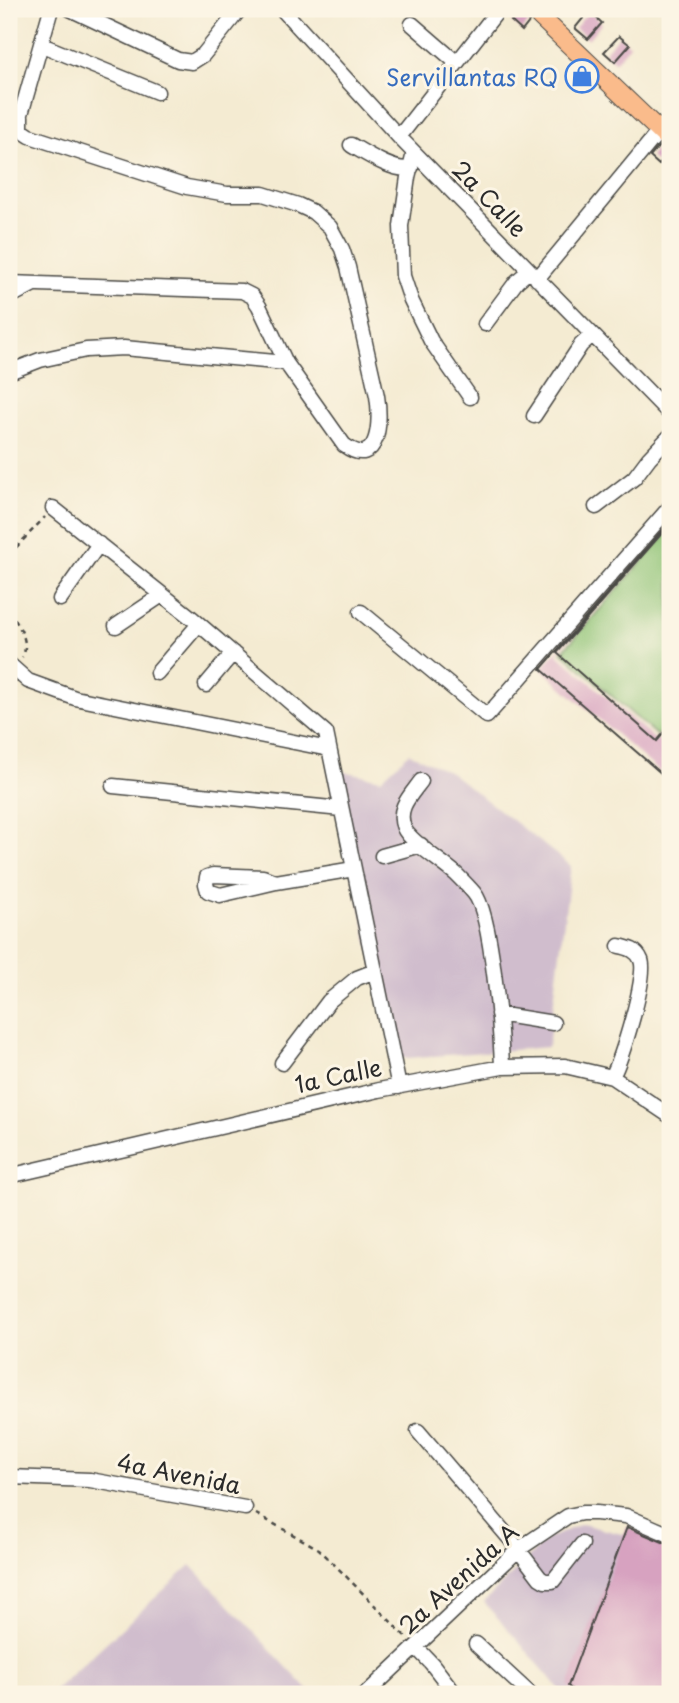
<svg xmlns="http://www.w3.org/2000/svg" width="679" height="1703" font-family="'Playpen Sans',sans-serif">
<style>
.industrial{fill:#d0bdcd}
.green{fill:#8ec375;stroke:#5c7750;stroke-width:2}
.building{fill:#d7a2c0}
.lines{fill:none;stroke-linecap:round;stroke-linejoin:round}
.minor-casing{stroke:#494844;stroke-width:17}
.major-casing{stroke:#494844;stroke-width:20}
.path{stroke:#494844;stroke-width:2.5;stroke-dasharray:5 5;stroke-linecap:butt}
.minor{stroke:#fff;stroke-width:14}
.major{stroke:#fabb8b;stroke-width:18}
.labels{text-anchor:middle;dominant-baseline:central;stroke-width:6;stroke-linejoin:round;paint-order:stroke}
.shop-label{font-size:23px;fill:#366cbe;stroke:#fcf5e5;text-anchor:end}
.street-label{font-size:23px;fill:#2b2b2b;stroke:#fcf5e5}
</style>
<rect width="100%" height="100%" fill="#fcf5e5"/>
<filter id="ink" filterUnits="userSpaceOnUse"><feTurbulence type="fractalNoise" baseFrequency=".0143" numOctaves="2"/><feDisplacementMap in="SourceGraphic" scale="14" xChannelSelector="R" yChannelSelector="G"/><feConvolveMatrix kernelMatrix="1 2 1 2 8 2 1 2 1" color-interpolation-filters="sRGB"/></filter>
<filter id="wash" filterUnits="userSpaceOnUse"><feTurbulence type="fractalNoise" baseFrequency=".00686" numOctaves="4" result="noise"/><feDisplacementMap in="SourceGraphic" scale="28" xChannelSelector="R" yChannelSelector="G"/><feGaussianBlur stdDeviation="1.57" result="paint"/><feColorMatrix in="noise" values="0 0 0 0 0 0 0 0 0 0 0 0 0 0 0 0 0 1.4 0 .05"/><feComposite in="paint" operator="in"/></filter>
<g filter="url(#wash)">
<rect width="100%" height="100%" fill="#f4ebd2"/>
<path class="industrial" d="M409,753L450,772L571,866L548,1047L395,1059L328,768L381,779Z
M582,1524L641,1539L670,1551V1694H564L484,1602L547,1539Z
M191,1565L312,1694H50Z"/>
<path class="green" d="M670,530V722L657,736L562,652Z"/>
<g id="blocks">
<path class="building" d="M521,10L524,17L529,22L522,31L511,21Z
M589,11L602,23L588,39L575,28Z
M619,36L630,45L615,62L604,52Z
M659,146L670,153L659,165L650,157Z
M670,521V524L557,653L657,741L670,726V781L541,669Z
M627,1527L670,1545V1694H576L568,1686Z"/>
</g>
</g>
<g filter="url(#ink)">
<use href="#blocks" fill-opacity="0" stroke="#494844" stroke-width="2"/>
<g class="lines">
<defs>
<path id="minor" d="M70,9L178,60L192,62L203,55L240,9
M282,9L399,137L670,414
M412,24L457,63
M42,45L157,92
M399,137L499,9
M351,145C365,153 395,173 411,168
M414,153L408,177L401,226L403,276L411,300L431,341L470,397
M537,279L670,118
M9,283L242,291L252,296L259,306L286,363L344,445C380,471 381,419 377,396L348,267L342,249L330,227L313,212L298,205L263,194H227L187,187L30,136L21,130V114L51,9
M9,297L32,285
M485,324L517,281L529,271
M9,372L40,360L86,350L124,348L286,363
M534,416L581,345L592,335
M596,507L634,478L649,458L670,436
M53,508L193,619L326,733L399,1087
M60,599L99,544
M361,612L487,716L670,507
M116,626L162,595
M9,664L28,681L75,698L329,749
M157,673L199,624
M206,685L233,653
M421,781C410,796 396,809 404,828C409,841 444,863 456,874C462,880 469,887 474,893C492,913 501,1036 502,1067
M113,786L341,809
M382,856L421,845
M276,882L263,877L213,875L207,877L206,884L208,891L220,895L276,882L354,869
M498,1014L553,1023
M282,1063L329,1001L357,978L375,971
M612,1077C621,1060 648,976 641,960C637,950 629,948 619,946
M9,1176L379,1090L502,1067L565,1066L612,1077L670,1116
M418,1431L511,1540L540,1578L545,1581H553L582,1544
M9,1477L90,1480L245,1508
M476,1644L530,1694
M416,1647L432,1664L455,1694
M366,1694L519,1549L568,1516L582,1513H596L626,1516L670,1535"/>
<path id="major" d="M532,9L670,141"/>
</defs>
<use href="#minor" class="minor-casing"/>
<use href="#major" class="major-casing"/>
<path class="path" d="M9,555L45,517
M9,611C18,624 31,642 22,657
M256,1514L319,1549L406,1637"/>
<use href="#minor" class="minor"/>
<use href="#major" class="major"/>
</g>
</g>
<defs>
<symbol id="shop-ring" viewBox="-11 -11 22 22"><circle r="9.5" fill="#fcf5e5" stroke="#3f7fe0" stroke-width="1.5"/><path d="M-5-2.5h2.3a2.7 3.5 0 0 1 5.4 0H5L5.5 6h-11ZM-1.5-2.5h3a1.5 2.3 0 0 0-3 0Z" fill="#3f7fe0"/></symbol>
</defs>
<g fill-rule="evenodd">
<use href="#shop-ring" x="563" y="57" width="38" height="38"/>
</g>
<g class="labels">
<g class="shop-label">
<text x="558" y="76">Servillantas RQ</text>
</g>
<g class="street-label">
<text transform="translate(490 198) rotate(46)">2a Calle</text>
<text transform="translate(338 1075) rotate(-12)">1a Calle</text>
<text transform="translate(179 1473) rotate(11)">4a Avenida</text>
<text transform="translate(458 1578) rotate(-42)">2a Avenida A</text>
</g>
</g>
<rect width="679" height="1703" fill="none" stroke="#fcf5e5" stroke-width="35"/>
</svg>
